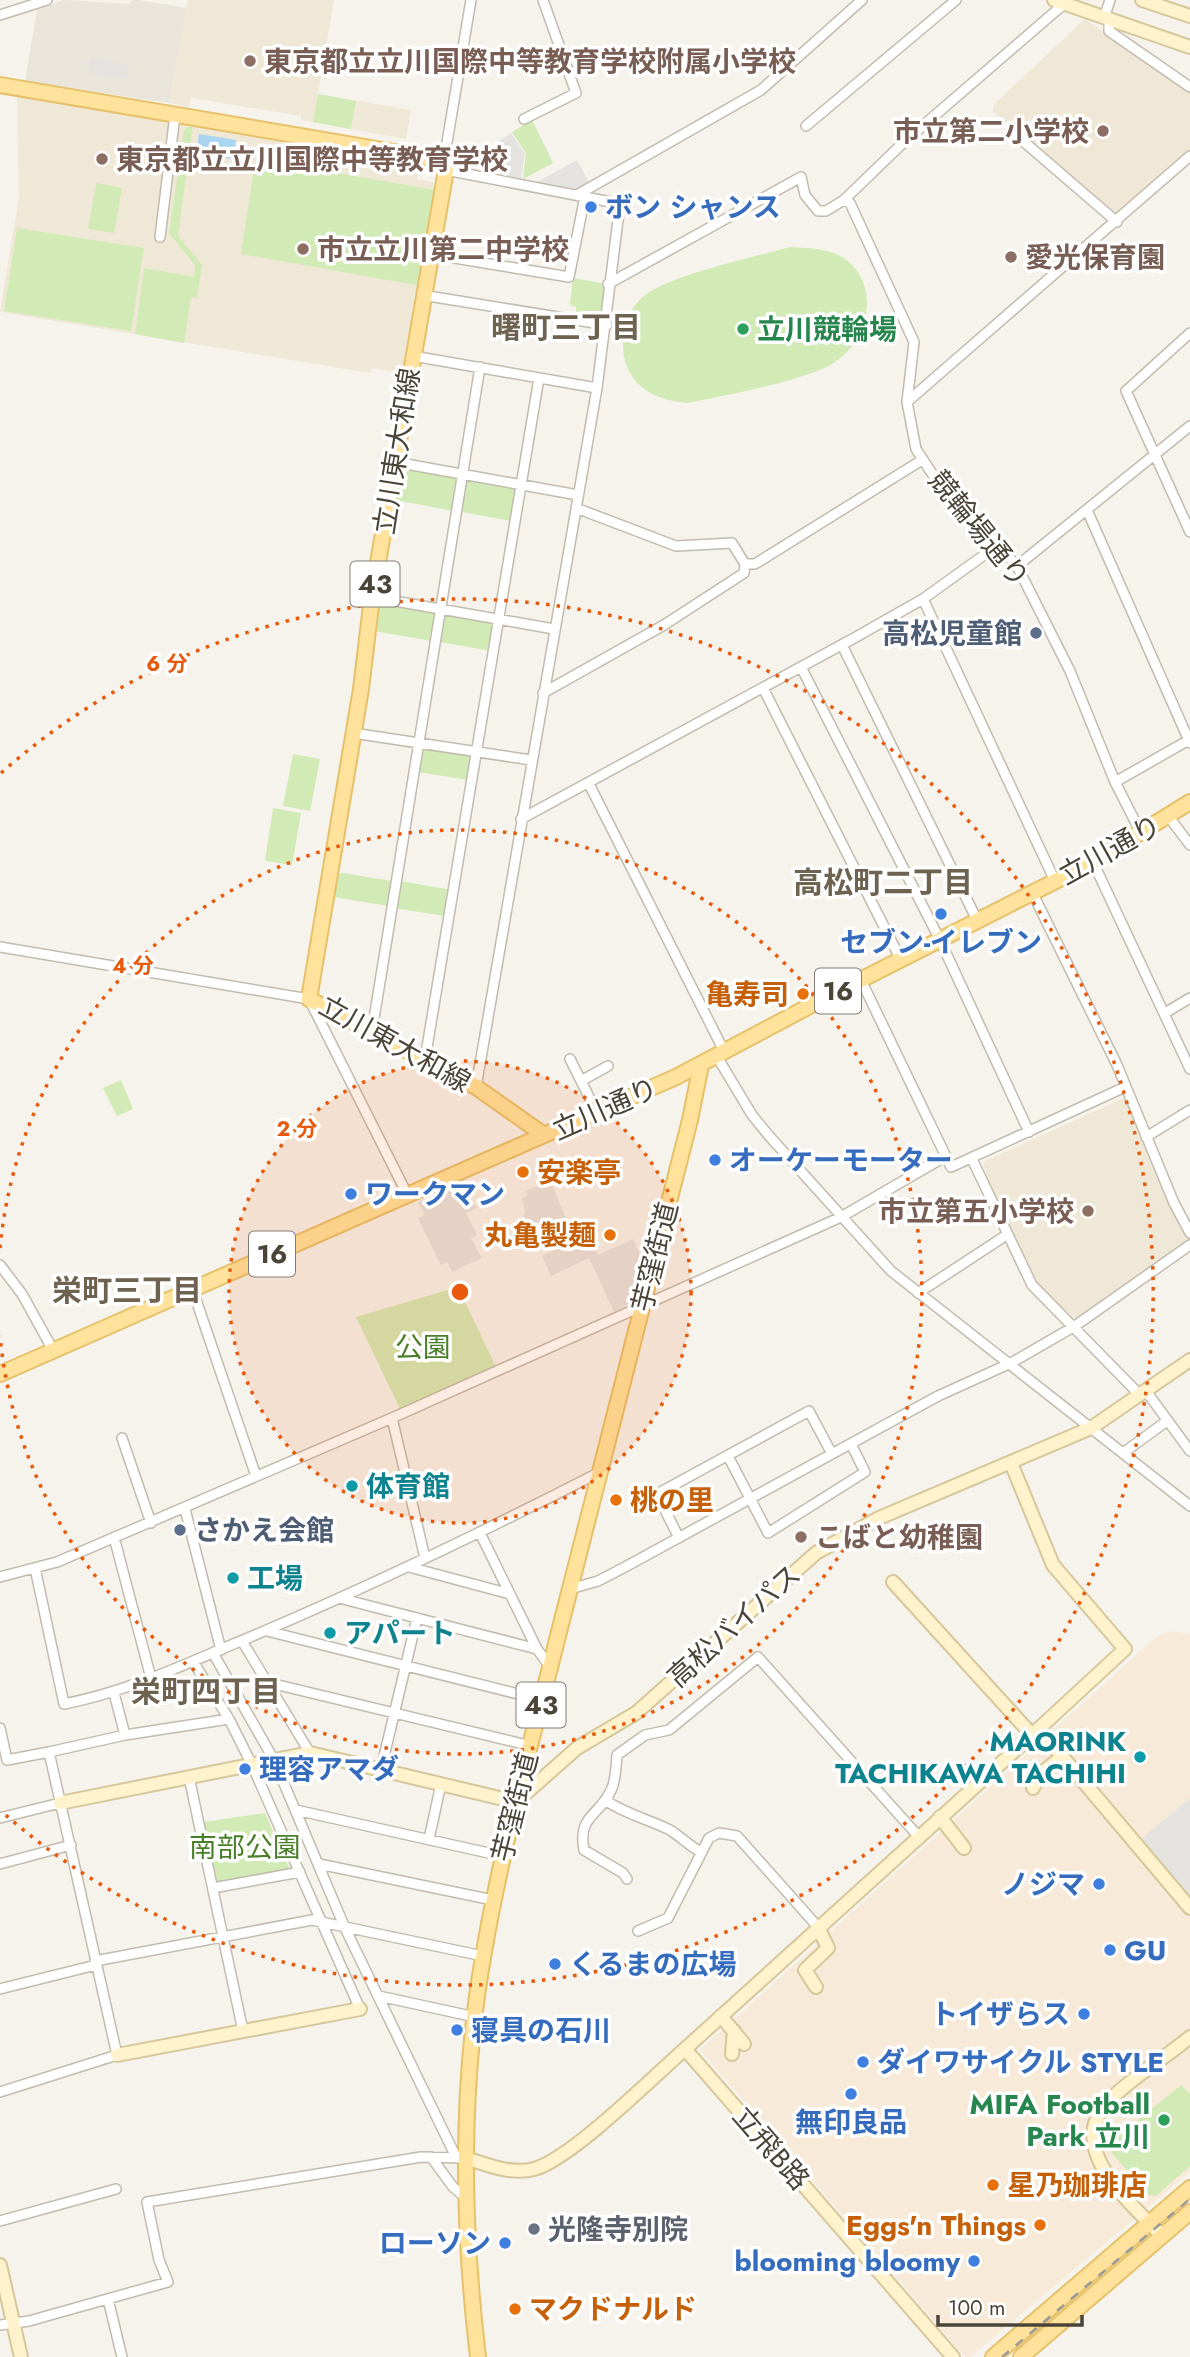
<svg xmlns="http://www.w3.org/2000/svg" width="1190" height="2357" font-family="Jost,'Noto Sans JP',sans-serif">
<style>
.residential{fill:#eae5da}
.commercial{fill:#f7ead8}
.education{fill:#efe8d6}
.green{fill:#d2eab5}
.parking{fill:#e5e3e0}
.water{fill:#a9d4f2}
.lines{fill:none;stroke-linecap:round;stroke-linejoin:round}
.street-casing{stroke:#c2bbae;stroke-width:12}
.secondary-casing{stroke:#d6c79b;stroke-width:16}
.primary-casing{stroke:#e6c16a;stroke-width:18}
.street{stroke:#fff;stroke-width:9}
.secondary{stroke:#fff3cd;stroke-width:12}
.primary{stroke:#ffe39c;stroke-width:14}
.rail{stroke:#9a9a9a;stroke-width:2.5;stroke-dasharray:9 9;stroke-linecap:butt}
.ring{fill:none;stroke:#e8590c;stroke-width:3.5;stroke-dasharray:3.5 7}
.education-dot{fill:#8d6e63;stroke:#fff;stroke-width:2.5}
.shop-dot{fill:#3f7fe0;stroke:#fff;stroke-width:2.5}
.leisure-dot{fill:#2e9e5b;stroke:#fff;stroke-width:2.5}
.service-dot{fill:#5c6f8a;stroke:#fff;stroke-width:2.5}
.food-dot{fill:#e8710a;stroke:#fff;stroke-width:2.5}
.culture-dot{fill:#0f9aa8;stroke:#fff;stroke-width:2.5}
.worship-dot{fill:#6b7280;stroke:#fff;stroke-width:2.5}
.labels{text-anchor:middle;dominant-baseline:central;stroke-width:7;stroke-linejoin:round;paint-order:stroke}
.shield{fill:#fff;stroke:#817c74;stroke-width:2}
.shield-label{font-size:26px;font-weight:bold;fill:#4b4439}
.education-label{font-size:28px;font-weight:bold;fill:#785e54;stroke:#fff;text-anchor:start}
.shop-label{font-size:28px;font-weight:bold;fill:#366cbe;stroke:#fff;text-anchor:start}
.leisure-label{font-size:28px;font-weight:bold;fill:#27864d;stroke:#fff;text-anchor:start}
.street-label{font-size:28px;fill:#4b4439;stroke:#fff}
.service-label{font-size:28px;font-weight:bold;fill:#4e5e75;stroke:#fff;text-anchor:end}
.food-label{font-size:28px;font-weight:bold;fill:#c56008;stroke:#fff;text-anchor:start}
.park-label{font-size:28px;fill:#4a7f2a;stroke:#fff}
.culture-label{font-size:28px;font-weight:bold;fill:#0d838f;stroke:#fff;text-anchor:start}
.worship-label{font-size:28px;font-weight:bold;fill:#5b616d;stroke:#fff;text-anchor:start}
.neighbourhood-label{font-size:30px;font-weight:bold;fill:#6e6250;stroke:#fff}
.centre{fill:#e8590c;stroke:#fff;stroke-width:3.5}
.ring-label{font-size:21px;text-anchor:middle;font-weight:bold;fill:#e8590c;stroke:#fff;stroke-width:7;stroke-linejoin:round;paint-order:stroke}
</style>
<rect width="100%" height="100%" fill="#f6f3ec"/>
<path class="residential" d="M64,0L129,4L132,0H138L187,8L169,103L25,81L37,10Z"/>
<path class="commercial" d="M1172,1631L1190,1634V2172L970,2357H965L700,2050L1157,1636Z"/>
<path class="education" d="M188,0H334L318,94L411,110L406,139L301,120V116L191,98L189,107L169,103Z
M1085,19L1190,93V149L1117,214L993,112L994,104Z
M17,97L360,153L363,158L375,160L379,156L419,162L417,179L436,183L419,283L414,297L416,301L404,374L372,368L370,373L0,312L19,197Z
M1126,1097L1164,1191L1190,1239L1080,1321L1038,1289L987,1179L983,1162Z"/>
<path class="green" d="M318,94L356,101L351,129L313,122Z
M532,120L553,163L523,179L526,153L512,132Z
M193,124L178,236L202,265L197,298L191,297L184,343L135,334L144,268L194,277L195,265L169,233L184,130Z
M267,161L435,190L419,283L416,285L241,254L254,169Z
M96,183L122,188L114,233L88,229Z
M17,228L144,248L131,331L4,311Z
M790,247C806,248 827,248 842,257C883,283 869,342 832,364C803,381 723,396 688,403C662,401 638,392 627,367C617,341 626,305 651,291C684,272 751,258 790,247Z
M573,278L607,284L606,324L576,319V307L570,305Z
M396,464L459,476L453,511L390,499Z
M461,476L518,486L512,521L456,511Z
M373,598L437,610L432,641L368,630Z
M439,610L496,619L491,651L434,641Z
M422,745L472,754L468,780L418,772Z
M293,754L320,759L310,811L283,806Z
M273,808L301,813L292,865L265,861Z
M343,873L392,881L388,906L333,897L336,875Z
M399,881L447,889L445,916L394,908Z
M121,1080L133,1109L117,1116L103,1088Z
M458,1287L496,1367L400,1409L356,1317Z
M265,1813L290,1870L218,1884L204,1822Z
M1181,2085L1190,2094V2166L1156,2196L1148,2195L1106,2146Z"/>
<path class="parking" d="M91,58L130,65L127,79L89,73Z
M511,133L525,153L521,179L500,174L502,155L494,144Z
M577,160L590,184L578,191L537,182Z
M550,1181L574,1236L541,1250L523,1214L525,1212L522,1198L528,1195L525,1191Z
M459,1185L464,1195L477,1208L466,1213L477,1235L471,1238L482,1258L452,1272L447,1262L441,1265L418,1218L425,1215L418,1202Z
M588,1234L598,1255L633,1239L644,1264L638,1291L633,1293L636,1300L614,1312L589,1258L551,1276L542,1256Z
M1190,1798V1897L1141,1839Z"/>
<path class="water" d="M199,134L236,140L233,159L196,153Z"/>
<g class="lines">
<defs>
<path id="street" d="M471,0L444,160L446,170L616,203L619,212L597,388L476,1087
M0,15L47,0
M1104,18L1110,0
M1109,20V31L1190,87
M524,119L576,93L543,0
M806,126L956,0
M1016,135L1117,222
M577,195L761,90L862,0
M844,200L904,142L1064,4
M160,237L175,115
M430,254L569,277L585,196
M608,284L801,177L805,195L818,211H826L844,200L850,203L914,342L907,402L916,449L933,475L1017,566L1070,671L1115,782L1141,833
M422,295L607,325
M1190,333L1126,391L1190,532
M413,356L597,388
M907,402L1190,156
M395,462L578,495
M1087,510L1190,743
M745,564H755L922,460
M1017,566L1190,426
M372,597L554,629
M923,599L1055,881
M842,645L977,920
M801,667L940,940L1029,1132
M763,688L901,960
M543,693L664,625L744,573L745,564L732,543L676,546L576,508
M353,733L531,760
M1115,782L1189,740
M589,784L724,1051
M1169,817L1190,845
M521,819L856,637L923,599L998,545
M1093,862L1190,1069
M1032,892L1117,1065L1174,1203L1190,1233
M0,947L309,999L407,1194
M861,980L951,1167L1125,1087
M1165,1013L1190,998
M372,1031L480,367
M716,1055L752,1115L770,1137L891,1271L1190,1506
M425,1059L539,378
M570,1059L597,1113
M581,1081L608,1066
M1146,1137L1190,1110
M972,1159L1032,1285L1140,1395
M0,1265L22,1294L53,1350
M192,1288L256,1476
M918,1293L1005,1236
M1146,1391L1190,1451
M392,1418L425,1558
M122,1438L151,1523
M1123,1453L1167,1421
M728,1456L768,1533L865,1472L851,1444
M185,1509L221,1650
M480,1533L537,1649L551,1668
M114,1537L151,1678
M679,1538L657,1494L809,1411L832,1454
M409,1567L510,1594
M35,1568L64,1704C121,1693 172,1670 224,1648C352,1595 477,1535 600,1472
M0,1577L57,1562L392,1418L841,1217L946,1156
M570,1589L598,1581L625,1567L938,1396L1011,1363L1075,1326L1190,1245
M339,1598L537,1649
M267,1631L542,1700
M242,1641L310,1753
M213,1653L274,1760L345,1928L455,2155
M194,1663L229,1719L252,1765L360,2009
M270,1683L531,1746
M114,1693L125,1735
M0,1728L7,1760L49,1752
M381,1769L417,1618
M189,1777L243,2031
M605,1800C625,1814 648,1819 670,1830C680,1836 689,1846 701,1852
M296,1810L502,1856
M0,1818L60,1803
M429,1839L441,1784
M0,1864L71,1845
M319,1864L493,1900
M627,1879L623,1873L584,1850C577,1814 601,1816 612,1788C616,1778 616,1766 617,1755L645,1735L669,1730L758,1657L919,1837
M213,1888L300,1872
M638,1931L668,1918L709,1838L719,1833L737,1836L818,1927
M95,1961L312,1920L483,1956
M0,1989L96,1965
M379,1996L475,2017
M0,2092L117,2055L49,1752L125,1735L229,1719
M431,2157L453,2187L466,2198
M0,2221L116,2189
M108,2299L122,2357
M0,2325L29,2321L168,2282L159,2260L147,2202L421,2157L466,2158"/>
<path id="secondary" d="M1054,0L1190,47
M1142,0L1190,16
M1011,1463L1053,1565L1125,1649L1032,1735
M1039,1729L1190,1908
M1033,1788L1039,1775L1062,1757
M60,1803L310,1753L516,1802L577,1748L636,1713L816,1553L879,1518L1091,1428L1190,1360
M940,1817L964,1848
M816,1987L805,1970L828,1948L818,1927
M721,2016L744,2044
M685,2049L1032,1735L893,1582
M732,2054L734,2031
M117,2055L360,2009
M466,2158C487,2165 512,2175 534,2169C570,2160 653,2077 685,2049L953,2357
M1162,2236C1130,2202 1062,2147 1110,2100C1133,2076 1164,2059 1190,2037
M0,2265L21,2357"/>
<path id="primary" d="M0,85L436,159L446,170L372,597L361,689L309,999L476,1087L544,1135
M0,1374L676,1077L821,1000L1093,862L1190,802
M478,2357C462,2223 460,2085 484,1952C503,1841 534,1733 561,1624C603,1456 646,1288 690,1120L701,1065
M993,2357L1190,2188
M1021,2357L1190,2212"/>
</defs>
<use href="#street" class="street-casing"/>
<use href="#secondary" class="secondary-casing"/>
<use href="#primary" class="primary-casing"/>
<use href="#street" class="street"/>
<use href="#secondary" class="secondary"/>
<use href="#primary" class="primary"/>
<path class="rail" d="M1002,2357L1190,2199"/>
</g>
<circle cx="460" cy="1292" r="231" fill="#e8590c" fill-opacity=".12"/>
<g class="ring">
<circle cx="460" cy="1292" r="231"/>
<path d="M0 1248A462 462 0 1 1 0 1336"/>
<path d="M1 773A693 693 0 1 1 1 1811"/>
</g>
<g class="education-dot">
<circle cx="250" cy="61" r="7"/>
<circle cx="1103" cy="131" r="7"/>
<circle cx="102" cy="159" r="7"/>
<circle cx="303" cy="249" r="7"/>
<circle cx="1011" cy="257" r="7"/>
<circle cx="1088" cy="1211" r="7"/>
<circle cx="801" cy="1537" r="7"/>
</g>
<g class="shop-dot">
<circle cx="591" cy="207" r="7"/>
<circle cx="941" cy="914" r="7"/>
<circle cx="715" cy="1160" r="7"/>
<circle cx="351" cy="1194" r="7"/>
<circle cx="245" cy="1769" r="7"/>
<circle cx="1099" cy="1884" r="7"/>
<circle cx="1110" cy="1950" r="7"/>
<circle cx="555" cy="1964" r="7"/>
<circle cx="1084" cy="2014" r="7"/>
<circle cx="457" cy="2030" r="7"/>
<circle cx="863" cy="2062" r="7"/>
<circle cx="851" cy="2094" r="7"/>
<circle cx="505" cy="2243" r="7"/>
<circle cx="974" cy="2261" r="7"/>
</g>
<g class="leisure-dot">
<circle cx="743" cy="329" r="7"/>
<circle cx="1164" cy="2120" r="7"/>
</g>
<g class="service-dot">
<circle cx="1036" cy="633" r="7"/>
<circle cx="180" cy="1530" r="7"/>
</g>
<g class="food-dot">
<circle cx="803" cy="994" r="7"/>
<circle cx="523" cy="1172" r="7"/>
<circle cx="610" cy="1235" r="7"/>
<circle cx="616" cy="1500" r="7"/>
<circle cx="993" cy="2185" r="7"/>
<circle cx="1040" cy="2225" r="7"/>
<circle cx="515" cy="2309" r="7"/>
</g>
<g class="culture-dot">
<circle cx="352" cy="1486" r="7"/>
<circle cx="233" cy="1578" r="7"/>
<circle cx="330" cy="1633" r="7"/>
<circle cx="1140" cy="1757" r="7"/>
</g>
<circle class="worship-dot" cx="534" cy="2229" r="7"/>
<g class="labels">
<g class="shield">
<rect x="350.5" y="561.5" width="49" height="45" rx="5"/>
<rect x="815" y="968.5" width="46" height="45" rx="5"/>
<rect x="249" y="1231.5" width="46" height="45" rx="5"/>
<rect x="516.5" y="1682.5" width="49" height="45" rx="5"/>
</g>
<g class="shield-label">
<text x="375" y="584">43</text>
<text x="838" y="991">16</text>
<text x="272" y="1254">16</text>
<text x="541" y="1705">43</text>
</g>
<g class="education-label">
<text x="264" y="61">東京都立立川国際中等教育学校附属小学校</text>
<text x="1089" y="131" text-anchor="end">市立第二小学校</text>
<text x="116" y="159">東京都立立川国際中等教育学校</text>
<text x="317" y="249">市立立川第二中学校</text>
<text x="1025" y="257">愛光保育園</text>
<text x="1074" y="1211" text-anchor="end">市立第五小学校</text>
<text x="815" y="1537">こばと幼稚園</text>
</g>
<g class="shop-label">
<text x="605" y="207">ボン シャンス</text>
<text x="941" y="942" text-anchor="middle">セブン-イレブン</text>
<text x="729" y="1160">オーケーモーター</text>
<text x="365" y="1194">ワークマン</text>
<text x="259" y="1769">理容アマダ</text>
<text x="1085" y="1884" text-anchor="end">ノジマ</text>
<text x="1124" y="1950">GU</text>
<text x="569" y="1964">くるまの広場</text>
<text x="1070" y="2014" text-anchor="end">トイザらス</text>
<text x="471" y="2030">寝具の石川</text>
<text x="877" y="2062">ダイワサイクル STYLE</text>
<text x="851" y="2122" text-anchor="middle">無印良品</text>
<text x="491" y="2243" text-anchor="end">ローソン</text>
<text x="960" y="2261" text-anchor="end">blooming bloomy</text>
</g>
<g class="leisure-label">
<text x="757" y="329">立川競輪場</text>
<text x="1150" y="2104" text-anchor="end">MIFA Football<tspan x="1150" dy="32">Park 立川</tspan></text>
</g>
<g class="street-label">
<text transform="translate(397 451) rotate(-81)">立川東大和線</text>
<text transform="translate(979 529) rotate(51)">競輪場通り</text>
<text transform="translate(1110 850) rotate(-29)">立川通り</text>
<text transform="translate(395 1044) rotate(29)">立川東大和線</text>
<text transform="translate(605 1109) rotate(-24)">立川通り</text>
<text transform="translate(655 1257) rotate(-76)">芋窪街道</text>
<text transform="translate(734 1626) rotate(-42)">高松バイパス</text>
<text transform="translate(515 1807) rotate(-76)">芋窪街道</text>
<text transform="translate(771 2148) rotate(49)">立飛B路</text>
</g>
<g class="service-label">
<text x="1022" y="633">高松児童館</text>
<text x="194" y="1530" text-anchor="start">さかえ会館</text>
</g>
<g class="food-label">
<text x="789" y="994" text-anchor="end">亀寿司</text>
<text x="537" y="1172">安楽亭</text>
<text x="596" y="1235" text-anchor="end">丸亀製麺</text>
<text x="630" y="1500">桃の里</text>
<text x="1007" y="2185">星乃珈琲店</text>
<text x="1026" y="2225" text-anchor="end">Eggs'n Things</text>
<text x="529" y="2309">マクドナルド</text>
</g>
<g class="park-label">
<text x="423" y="1347">公園</text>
<text x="245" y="1847">南部公園</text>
</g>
<g class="culture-label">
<text x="366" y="1486">体育館</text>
<text x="247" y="1578">工場</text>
<text x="344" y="1633">アパート</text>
<text x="1126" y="1741" text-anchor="end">MAORINK<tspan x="1126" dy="32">TACHIKAWA TACHIHI</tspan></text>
</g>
<g class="worship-label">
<text x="548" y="2229">光隆寺別院</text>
</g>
<g class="neighbourhood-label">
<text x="566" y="327">曙町三丁目</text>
<text x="883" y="882">高松町二丁目</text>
<text x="127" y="1290">栄町三丁目</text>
<text x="206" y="1691">栄町四丁目</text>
</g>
</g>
<circle cx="460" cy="1292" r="10" class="centre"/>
<g class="ring-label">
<text x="167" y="671">6 分</text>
<text x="133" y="973">4 分</text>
<text x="297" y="1136">2 分</text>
</g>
<path d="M938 2315v10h144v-10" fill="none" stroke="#4b4439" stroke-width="3.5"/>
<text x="948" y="2315" font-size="21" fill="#4b4439" stroke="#ffffff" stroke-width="5" paint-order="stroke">100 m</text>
</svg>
